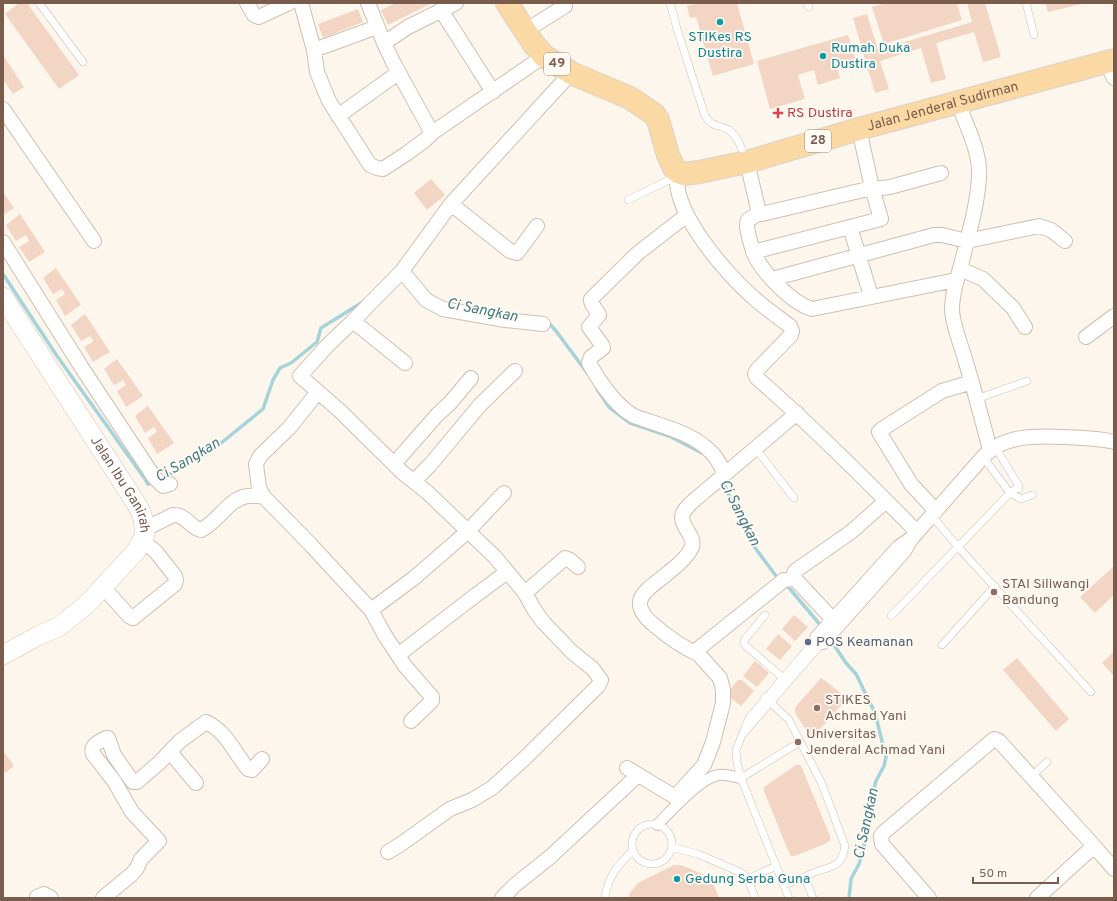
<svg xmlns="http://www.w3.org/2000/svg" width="1117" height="901" font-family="Overpass,sans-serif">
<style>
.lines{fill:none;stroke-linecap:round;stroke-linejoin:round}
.stream{stroke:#a5d3da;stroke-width:3.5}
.building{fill:#f3d5c3}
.service-casing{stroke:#d1beb0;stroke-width:8}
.pedestrian-casing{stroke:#d1beb0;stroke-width:12}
.minor-casing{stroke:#d1beb0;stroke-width:16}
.secondary-casing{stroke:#d6c0b0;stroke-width:20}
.primary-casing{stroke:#dad1cd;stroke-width:24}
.service{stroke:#fff;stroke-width:7}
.pedestrian{stroke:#fff;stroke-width:10}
.minor{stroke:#fff;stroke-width:14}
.secondary{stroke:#fff;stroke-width:19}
.primary{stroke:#fbd9a5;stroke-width:22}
.culture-dot{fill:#0f9aa8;stroke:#fffaf3;stroke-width:1.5}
.health-dot{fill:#e0444e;stroke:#fffaf3;stroke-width:1.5}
.education-dot{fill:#8d6e63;stroke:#fffaf3;stroke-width:1.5}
.service-dot{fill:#5c6f8a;stroke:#fffaf3;stroke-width:1.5}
.labels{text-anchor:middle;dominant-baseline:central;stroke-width:3.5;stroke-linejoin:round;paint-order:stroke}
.shield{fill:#fffaf3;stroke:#a28b7f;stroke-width:1}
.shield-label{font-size:13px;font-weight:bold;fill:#7a5c4d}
.culture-label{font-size:14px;fill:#0d838f;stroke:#fffaf3;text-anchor:start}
.street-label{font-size:14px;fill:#7a5c4d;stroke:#fffaf3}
.health-label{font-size:14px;fill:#be3a42;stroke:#fffaf3;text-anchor:start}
.education-label{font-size:14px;fill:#785e54;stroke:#fffaf3;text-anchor:start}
.service-label{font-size:14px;fill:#4e5e75;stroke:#fffaf3;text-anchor:start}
.water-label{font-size:15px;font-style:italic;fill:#437c86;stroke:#fffaf3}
</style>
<rect width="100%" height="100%" fill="#fdf6ec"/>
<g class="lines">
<path class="stream" d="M3,274L57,356L145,479L148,484L154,483
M548,322L556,331L588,374
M597,389L609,407L630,423L669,436L702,453
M161,479L210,452L263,409L273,380L280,368L291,363L317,342L321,328L366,300
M722,480L753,545L779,580
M784,584L790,589L822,627
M830,639L846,663L856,674L875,713L886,757L884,766L876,781L866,819L864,846L859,864L851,879L849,898"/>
</g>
<path class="building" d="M19,3H27L79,75L59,89L5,14Z
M396,3H432L388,25L381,10Z
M698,3H737L754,64L713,76L696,17L690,18L687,6Z
M886,3H957L962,20L884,44L872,7Z
M967,3H985L1001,57L983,62L974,32L936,43L946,79L931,83L921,48L880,61L889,89L875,93L853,18L867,14L878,50L972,22Z
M1045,3H1082V4L1048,12Z
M358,9L363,22L323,38L318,24Z
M848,35L856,61L837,66L840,78L818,85L814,70L798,75L805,99L770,109L757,61Z
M3,55L24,87L13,94L3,79Z
M431,179L445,195L427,210L414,193Z
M3,192L14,208L3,215Z
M20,214L45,252L29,262L19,247L29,241L26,235L16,241L6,225Z
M56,268L81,305L65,316L56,300L65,294L62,289L53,294L43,278Z
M85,314L110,352L93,362L84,347L94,341L90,336L81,341L71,325Z
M117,359L143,396L126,407L117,391L126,385L123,380L114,385L104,369Z
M148,406L174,443L157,454L148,438L157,432L154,427L145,433L135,416Z
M1114,566V595L1095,613L1080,597Z
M794,615L808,627L795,641L782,629Z
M778,634L792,646L780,660L766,649Z
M1114,651V674L1113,675L1102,663Z
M1017,658L1069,719L1056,731L1003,670Z
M755,661L769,673L757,687L743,676Z
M821,678L823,679L843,695L845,699L844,702L814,736H810L795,713V709L796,706Z
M738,680H742L754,691L741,706L728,696V692Z
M5,753L14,766L5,773L3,769V754Z
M796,765H800L802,768L830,836V840L827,843L795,856H791L789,853L764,791V787Z
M674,865H681L707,876L713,883L719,898H628L630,893L638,883Z"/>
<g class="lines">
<defs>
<path id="service" d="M39,3L83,62
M670,3L677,29L705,116C713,128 718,124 729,130C738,136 742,150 746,160
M807,3L809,7
M1026,3L1034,35
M628,200L677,176
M976,399L1027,381
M995,447L1019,486V489
M756,449L794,498
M983,457L1010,493L1021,499L1032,495
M932,516L958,547L1091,692
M765,615L745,639L744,643L746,646L782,677
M891,616L1010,493L1019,486
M942,645L995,586
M765,697L789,720L822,784L845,846C842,872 825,865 807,876L806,880L813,898
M744,733L823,642
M1032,776L1047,762
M741,778L800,742
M632 844a20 20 0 1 1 40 0a20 20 0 1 1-40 0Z
M671,847L698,854L744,874L748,879L755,898
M748,879L776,866
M784,885L807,876
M605,898C607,877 619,864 633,850
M789,898L741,778L737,763L736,750L749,718L817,638"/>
<path id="pedestrian" d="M657,825C670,812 701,777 719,775C726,774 734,777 741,778"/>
<path id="minor" d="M247,3L254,15L259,17L289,3
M301,3L314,50L377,27
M368,3L384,43L394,64L432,133L544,56
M441,10L493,92
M525,31L565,6
M384,43L408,27L456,3
M314,50L317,72L329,101L370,165L377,168L383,169L406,154L425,140L432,133
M1106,62L1114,78
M958,102C965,123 978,147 979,169C980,197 968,237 961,265C957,280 952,293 952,309C952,323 961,345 965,359C974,389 982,419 990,450
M3,109L94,241
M338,116L398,73
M747,162L759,213
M678,172C669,209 727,275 754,298C765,308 778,317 790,326L792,331L791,335L757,370L755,374L757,378C813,427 865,479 917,532
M941,173L890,187L882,188H872L762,214L759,213L748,220C746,224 747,227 748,232C749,240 752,248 755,256C764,274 792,303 812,309L956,280
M451,204L510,251L517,253L537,226
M687,215L638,253L591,299C590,304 597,310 599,315L589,327L602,345L603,348L591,357L589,363C599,381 616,406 634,416C661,426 692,432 712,453C718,459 721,467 725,474
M850,227L871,296
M3,242L82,368L154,477L163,486L170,484
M753,252L881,219L872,188L859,129
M960,269L983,279L1013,308L1025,327
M402,271L426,300L443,309L505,320L543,324
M772,279L934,235H942L967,241L1039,226L1051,230L1065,241
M353,321L405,363
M1086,337L1114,316
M318,392L289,428L260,456L256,464L259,488L264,497L310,544L371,610L384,634L405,666L432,697V701L411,721
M394,464L437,415L450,403L471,378
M414,481L430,465L480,405L515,371
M936,511L911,484L879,432L882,429L942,391L972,382
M145,529L173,515C186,514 190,528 201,530C218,522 228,499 247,496C253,495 258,496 264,497
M911,539L899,547L817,638L823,642L904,551L911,539L983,457C1005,434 1036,436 1065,437C1081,438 1098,438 1114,442
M792,579L795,571L851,532L886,501
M103,587L129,616L133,618L175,584L176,580L175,576L156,552L143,541
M525,593L565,558L570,560L578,567
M371,610L414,578L467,532L504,493
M698,654C682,647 668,637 654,625C623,599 650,589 669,572C677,566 688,556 692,547C696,536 678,525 683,513C685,509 688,506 691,503L797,413
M398,655L472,598L507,572
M170,752L196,783
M627,768L675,797L704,765L713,742L723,703V690L720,678L700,656L698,649L784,580L792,579L796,580L838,625
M388,852L401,844L450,809L472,800L492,788L525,758L598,686L601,680L593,669L572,652L544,623L535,611L525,593L495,557L427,492L403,473L340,411L300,376L327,346L353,321L402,271L451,204L571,73
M37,897L44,894L51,898
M103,898L132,874L137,868L141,859L159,841L132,812L114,781L93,754C90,745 99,742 106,738H108L114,755L130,778L133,782H137L160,762L180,741L206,722C227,732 234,752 248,769L252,770L262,759
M502,898L515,885L550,857L637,776
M929,898L882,844L881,836L883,833L994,739L999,741L1094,846
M1037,898L1094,846L1114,869"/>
<g id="secondary">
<path id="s1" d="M3,297L139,508L143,518L145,535L136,551L103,587L86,605L60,626L36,637L3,655"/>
</g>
<g id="primary">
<path id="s2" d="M507,3L533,43L544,56L571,73L630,98L654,114L658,120L668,155L674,168L678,172L684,174L699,172L747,162L859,129L1114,60"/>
</g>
</defs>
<use href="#service" class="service-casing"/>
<use href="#pedestrian" class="pedestrian-casing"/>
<use href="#minor" class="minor-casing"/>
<use href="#secondary" class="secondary-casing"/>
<use href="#primary" class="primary-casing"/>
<use href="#service" class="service"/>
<use href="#pedestrian" class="pedestrian"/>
<use href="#minor" class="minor"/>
<use href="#secondary" class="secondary"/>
<use href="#primary" class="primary"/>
</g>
<g class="culture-dot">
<circle cx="720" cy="22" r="4"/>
<circle cx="823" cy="56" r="4"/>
<circle cx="677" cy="879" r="4"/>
</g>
<path class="health-dot" d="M776 107h4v4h4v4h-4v4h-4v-4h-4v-4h4z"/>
<g class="education-dot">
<circle cx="994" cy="592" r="4"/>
<circle cx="817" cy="708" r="4"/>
<circle cx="798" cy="742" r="4"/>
</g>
<circle class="service-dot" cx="808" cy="642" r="4"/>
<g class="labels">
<g class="shield">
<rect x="544" y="53" width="26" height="22" rx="3"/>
<rect x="805" y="130" width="26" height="22" rx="3"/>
</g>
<g class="shield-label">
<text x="557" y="64">49</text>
<text x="818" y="141">28</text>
</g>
<g class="culture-label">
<text x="720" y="37" text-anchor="middle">STIKes RS<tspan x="720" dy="16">Dustira</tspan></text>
<text x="831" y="48">Rumah Duka<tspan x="831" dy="16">Dustira</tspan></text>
<text x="685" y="879">Gedung Serba Guna</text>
</g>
<g class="street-label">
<text stroke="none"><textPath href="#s2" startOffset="527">Jalan Jenderal Sudirman</textPath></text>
<text stroke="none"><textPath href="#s1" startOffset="222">Jalan Ibu Ganirah</textPath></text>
</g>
<g class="health-label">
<text x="787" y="113">RS Dustira</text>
</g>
<g class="education-label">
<text x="1002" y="584">STAI Siliwangi<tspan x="1002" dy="16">Bandung</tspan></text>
<text x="825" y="700">STIKES<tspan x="825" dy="16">Achmad Yani</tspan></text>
<text x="806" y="734">Universitas<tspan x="806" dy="16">Jenderal Achmad Yani</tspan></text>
</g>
<g class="service-label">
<text x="816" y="642">POS Keamanan</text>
</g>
<g class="water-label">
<text transform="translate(482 311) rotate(11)">Ci Sangkan</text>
<text transform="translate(188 461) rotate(-31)">Ci Sangkan</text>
<text transform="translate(739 513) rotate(63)">Ci Sangkan</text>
<text transform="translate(867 824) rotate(-78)">Ci Sangkan</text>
</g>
</g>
<rect width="1117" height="901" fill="none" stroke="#7a5c4d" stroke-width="8"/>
<path d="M973 877v6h85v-6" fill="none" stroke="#7a5c4d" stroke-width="2"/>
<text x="979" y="877" font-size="12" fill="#7a5c4d" stroke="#fffaf3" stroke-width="3" paint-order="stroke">50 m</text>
</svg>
